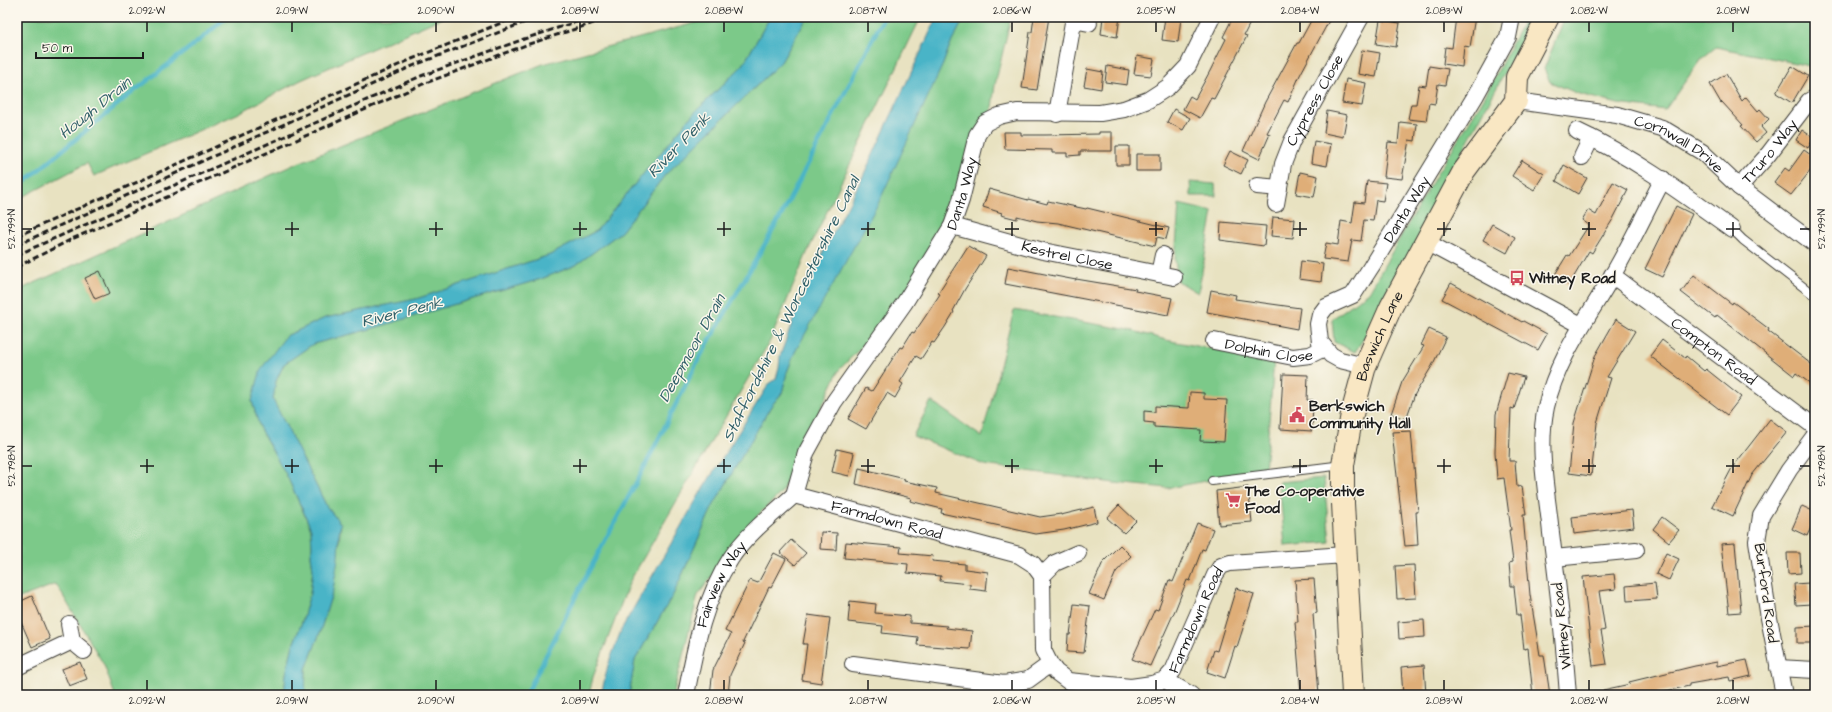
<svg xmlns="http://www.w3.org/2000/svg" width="1832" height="712" font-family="'Architects Daughter',sans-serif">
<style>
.green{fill:#7cc989;stroke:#4c7252}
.water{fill:#49b4c7;stroke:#326872}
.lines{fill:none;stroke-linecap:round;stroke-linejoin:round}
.stream{stroke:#49b4c7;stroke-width:4.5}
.building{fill:#dfae78}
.lane-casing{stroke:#3b3a35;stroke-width:10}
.street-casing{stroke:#3b3a35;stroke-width:18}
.secondary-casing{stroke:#3b3a35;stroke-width:24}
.lane{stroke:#fff;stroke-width:8}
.street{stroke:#fff;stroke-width:16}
.secondary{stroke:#f9e7c3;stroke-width:22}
.rail{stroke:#1c1c1c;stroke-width:3;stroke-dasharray:6 3;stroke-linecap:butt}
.ticks{fill:none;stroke:#1c1c1c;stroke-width:1.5}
.labels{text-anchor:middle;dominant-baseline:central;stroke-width:3;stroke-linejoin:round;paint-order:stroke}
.street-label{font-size:15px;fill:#1c1c1c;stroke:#fbf7ec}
.poi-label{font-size:15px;font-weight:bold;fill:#1c1c1c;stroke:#fbf7ec;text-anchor:start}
.water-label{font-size:16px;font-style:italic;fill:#306069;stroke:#fbf7ec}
.neatline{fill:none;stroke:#1c1c1c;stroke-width:1.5}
.ticks-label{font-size:10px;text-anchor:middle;fill:#1c1c1c}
</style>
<rect width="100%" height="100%" fill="#fbf7ec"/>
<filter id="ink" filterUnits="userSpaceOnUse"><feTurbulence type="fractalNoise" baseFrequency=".025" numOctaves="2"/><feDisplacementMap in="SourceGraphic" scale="8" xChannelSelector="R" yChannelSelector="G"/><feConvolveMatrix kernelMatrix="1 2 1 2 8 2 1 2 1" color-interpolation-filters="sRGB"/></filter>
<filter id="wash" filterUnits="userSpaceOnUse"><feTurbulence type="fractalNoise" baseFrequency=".012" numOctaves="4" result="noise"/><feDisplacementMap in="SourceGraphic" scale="16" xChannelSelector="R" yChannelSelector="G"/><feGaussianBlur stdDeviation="0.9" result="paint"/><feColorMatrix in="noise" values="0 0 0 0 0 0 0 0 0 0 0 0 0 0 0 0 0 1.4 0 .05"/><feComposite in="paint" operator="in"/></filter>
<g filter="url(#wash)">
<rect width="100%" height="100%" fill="#e8e2c1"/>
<path class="green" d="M17,17H444L301,80L237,114L94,176L87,163L17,200Z
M717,17H770L743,65L693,114L596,231L550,255L416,299L325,318L286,336L252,401L260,428L286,474L311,529L312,546L311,556L313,569L310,594L302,622L293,645L286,674L284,695H115L104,665L56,584L17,599V291L293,165L543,64Z
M807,17H921L807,253L770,341L630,581L593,677L589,695H305L306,669L319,635L333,590L341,524L327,507L273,400L276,381L284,364L313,344L367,330L541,279L576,265L621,232L665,175L781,62Z
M965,17H1011L995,85L991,115L952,226L905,302L839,370L781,493L759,514L698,595L673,695H629L635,660L674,593L712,508L771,406L782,393L787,372L795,352L943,64L950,45Z
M1521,17H1535L1469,139L1385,305L1355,352L1334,342L1332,319L1369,292L1438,172L1484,98L1522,24Z
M1565,17H1815V67L1716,47L1701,59L1665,110L1618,104L1579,94L1550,82L1544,69Z
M1190,182L1215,184L1216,196H1191Z
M1179,204L1213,212L1198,293L1178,281L1175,260Z
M1014,310L1130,330L1166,340L1274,361L1265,470L1168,488L1114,483L984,465L913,436L931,401L982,437Z
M1324,478L1330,542L1285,546L1279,482Z"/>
<path class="water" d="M770,17H807L781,62L665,175L621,232L576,265L541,279L367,330L313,344L284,364L276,381L273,400L327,507L341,524L339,533L338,558L333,590L319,635L306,669L305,695H284L286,674L293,645L302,622L310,594L313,569L311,555L312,546L311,529L305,515L286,474L260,429L252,401L261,369L286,336L325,318L416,299L550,255L596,231L693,114L743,65Z
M937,17H965L950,45L943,64L878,204L795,352L787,372L782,393L771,406L712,508L674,593L635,660L629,695H601L608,665L622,628L702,490L769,384L776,379L779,368L780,356L797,309L817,264L863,176Z"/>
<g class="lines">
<path class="stream" d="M17,188L124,99L206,35L226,17
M526,695L584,580L645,466L696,364L781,216L884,17"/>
</g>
<g id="blocks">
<path class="building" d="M1034,17H1049L1037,90L1022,88L1030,32H1032Z
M1103,17H1120L1117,37L1101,34Z
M1165,17L1181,18L1178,42L1162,40Z
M1233,17H1253L1244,35L1247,36L1214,99L1211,98L1200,118L1183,109L1190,96L1195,99L1210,71L1226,39L1223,37Z
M1313,17H1331L1300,75L1288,102L1284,100L1267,133L1270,134L1259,159L1243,151L1265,102L1297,43H1299Z
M1456,17H1475L1470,47L1464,46L1462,67L1443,64L1445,47L1452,48Z
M1380,20L1400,23L1396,47L1376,44Z
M1362,50L1380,53L1376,77L1358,74Z
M1137,56L1154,59L1151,76L1134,74Z
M1107,66L1129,70L1127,85L1105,82Z
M1429,66L1448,69L1445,85L1438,84L1435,104L1429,103L1426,121L1408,119L1411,104H1416L1419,85L1426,86Z
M1792,66L1808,76L1792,103L1776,93Z
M1087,69L1103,72L1101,89L1084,86Z
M1726,74L1742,101L1746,97L1758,111L1760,109L1769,119L1761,127L1766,133L1756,142L1741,126L1743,125L1722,102L1721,103L1710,84Z
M1346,79L1366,83L1362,106L1342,103Z
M1174,109L1190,118L1183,130L1167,122Z
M1327,111L1347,115L1343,137L1324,133Z
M1400,122L1417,124L1415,141L1409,140L1402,179L1384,177L1388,142L1398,143Z
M1802,130L1814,138L1808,148L1796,140Z
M1004,132H1021V135H1046L1099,134V132H1112V151H1080V155L1067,156V153H1052V150L1005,149Z
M1314,141L1331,144L1327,166L1311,163Z
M1116,146H1129V165H1116Z
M1804,150L1815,158V165L1791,195L1774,183L1785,168L1789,171Z
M1230,151L1248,160L1241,174L1223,165Z
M1136,154H1160V171H1136Z
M1522,160L1544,174L1534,190L1512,176Z
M1564,165L1587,178L1578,194L1556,181Z
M1300,172L1318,176L1314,197L1296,194Z
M1367,181L1386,183L1383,201L1376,200L1373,221L1364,220L1361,241L1352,240L1348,262L1323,259L1326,243L1338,245L1341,221L1352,223L1355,202L1364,203Z
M1613,182L1628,190L1613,219L1592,253L1589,251L1569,285L1554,276L1567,255L1569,256L1589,225L1582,220L1588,210L1596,215Z
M989,189L1028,200V199L1047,204L1048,201L1086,209L1087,208L1169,228L1166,239L1157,237L1155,246L1058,223L1037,221L1017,216V219L1001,215L1002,213L983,207Z
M1676,206L1692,214L1662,277L1645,269Z
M1273,217L1295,219L1293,238L1271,236Z
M1221,222L1266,226L1264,246L1220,240Z
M1492,224L1515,237L1507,253L1483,240Z
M968,246L986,256L965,289L953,311L954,312L945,327L934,343L932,342L921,359L916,356L900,382L903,384L895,398L887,393L866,429L848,419L866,388L872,391L900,347L902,348L912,332L914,333L925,317L940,294L938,293L945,282Z
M1301,261L1323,264L1321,282L1299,279Z
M1008,267L1076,280V279L1136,289L1135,291L1172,298L1168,315L1005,284Z
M100,271L110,293L95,299L85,278Z
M1694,275L1732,304L1733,302L1769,329L1768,331L1815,367V387L1796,373L1794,376L1717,315L1715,318L1681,292Z
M1451,283L1522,322L1523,321L1547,334L1538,350L1442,299Z
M1211,290L1236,295L1235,299L1300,308L1297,329L1207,312Z
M1616,319L1635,331L1607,377L1611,378L1597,423L1591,476L1569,473L1574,423L1595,356Z
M1429,329L1446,337L1432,366L1415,394L1406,419L1391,414L1402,382L1424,346L1421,345Z
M1662,340L1685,358L1686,356L1704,371L1706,369L1741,397L1727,415L1650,356Z
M1508,373L1524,377L1514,409L1511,408L1509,461H1515L1517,487L1522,486L1526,515H1523L1530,595L1540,655H1544L1550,695H1533L1528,648L1524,649L1520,615H1517L1514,586H1511L1509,563L1513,562L1509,530H1511L1504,478L1497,479L1495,452L1496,414Z
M1283,374L1308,375L1307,400H1313L1312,431L1280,429Z
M1190,392L1204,393V399L1227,400L1224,442L1200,441L1201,430L1154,427V423L1144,422V411L1155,412V406L1189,408Z
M1770,419L1787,432L1752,475L1733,516L1712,506L1732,468Z
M1411,431L1418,512H1416L1418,545L1405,546L1392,432Z
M837,449L854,453L849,476L832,472Z
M859,468L905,479L904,481L937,488L936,493L1040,517L1061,514V515L1094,507L1097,522L1064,530L1036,534L973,520L941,513L942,509L910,501L911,498L856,484Z
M1248,487L1252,522L1219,525L1216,491Z
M1119,505L1136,521L1124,533L1107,518Z
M1802,506L1815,512V518L1807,536L1792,529Z
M1632,510L1634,527L1574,534L1572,517Z
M1662,517L1679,530L1669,542L1653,529Z
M1197,523L1213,529L1205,550L1202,549L1190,581L1187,580L1176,608L1150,666L1132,659L1155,609L1158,610L1169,580L1173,582Z
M821,532L837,533L836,550L820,549Z
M791,540L806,553L795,565L780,552Z
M846,542L901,547L900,553L933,556L932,561L965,564V569L988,572L986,591L970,589V584L940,581L941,576L907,573L908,564L844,558Z
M1735,543L1741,612L1729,613L1721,544Z
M1120,545L1131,556L1116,572L1104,600L1089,594L1103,562Z
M774,553L786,559L771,588L769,587L743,642L745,643L730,675L728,695H710L713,670L731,634L725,631L750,580L758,583Z
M1666,553L1679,559L1669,580L1656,574Z
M1787,553H1800L1801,573L1788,574Z
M1414,565L1416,598L1397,599L1395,566Z
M1614,574L1616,589L1599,591L1605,630L1601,631L1607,664L1593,666L1583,577Z
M1314,579L1317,613L1313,614L1319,695H1301L1295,622H1298L1295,580Z
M1655,583L1657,599L1627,601L1626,586Z
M1809,583L1811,604L1796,605L1794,584Z
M1236,588L1254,594L1237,647L1235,646L1225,678L1207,672L1214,650L1217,651Z
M32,596L50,639L32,647L17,613V603Z
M850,601L876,604L875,613L910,616V623L947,626L946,628L972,631L970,649L917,645L918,637L882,633L883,626L848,622Z
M1074,604L1090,606L1084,653L1067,652L1068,635H1070Z
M808,615L830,618L821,683L802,680L807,644H803Z
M1424,620L1425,637L1399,639L1398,622Z
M1815,626V643H1797V627Z
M1747,660L1751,676L1730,681L1729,677L1689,684V686L1648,695H1604L1603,690L1630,684L1629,682L1695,666L1717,662V666Z
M80,662L87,679L69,686L62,669Z
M1424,665L1426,695H1403L1401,667Z"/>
</g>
</g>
<g filter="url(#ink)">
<use href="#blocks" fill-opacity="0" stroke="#3b3a35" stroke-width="1"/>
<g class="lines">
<defs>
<path id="lane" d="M1732,229L1743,240L1815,296
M1212,481L1343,465"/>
<g id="street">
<path d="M1073,20L1089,23"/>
<path id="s1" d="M1516,101L1617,115L1662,128L1702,152L1739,187L1815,244"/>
<path d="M1057,114L1074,17"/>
<path d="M1577,131C1633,157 1682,193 1732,229"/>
<path d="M1582,157L1591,138"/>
<path d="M1257,186L1279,188"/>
<path id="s2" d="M1739,187L1767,156L1809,101L1815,98"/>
<path id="s3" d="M1276,204L1283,164L1292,141L1361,17"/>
<path id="s4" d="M952,226L1043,251L1174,277"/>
<path d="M1426,242L1581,325"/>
<path d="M1159,274L1163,255"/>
<path id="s5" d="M1612,275L1815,427"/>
<path id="s6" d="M1214,341L1293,357L1310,355L1324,348"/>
<path id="s7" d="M1365,366L1340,360L1331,355L1320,342L1318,324L1320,315L1326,307L1353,295L1371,267L1476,95L1508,37L1512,17"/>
<path id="s8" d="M794,495L1019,555L1033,564L1042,576L1043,650L1050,664L1056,672L1068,681L1131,687L1152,684L1165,680L1173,671L1215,575L1221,566L1230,563L1345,555"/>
<path id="s9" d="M794,495L806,453L834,402L905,302L952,226L961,200L977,135L985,123L999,116L1017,112L1100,113L1124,109L1148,100L1168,87L1188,66L1212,17"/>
<path d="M1554,558L1636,550"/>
<path d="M1042,576L1055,563L1078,553"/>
<path d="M69,624L72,641L84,651"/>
<path d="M853,664L1004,684L1028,680L1050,664"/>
<path d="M17,667L72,641"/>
<path d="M1778,668L1815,670"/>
<path d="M1165,680L1191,695"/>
<path id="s10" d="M686,695C695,648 704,599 731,558C746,535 773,514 794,495"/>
<path d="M1568,695C1564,641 1558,587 1551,533C1547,492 1537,448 1546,407C1557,358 1588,318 1612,276C1631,244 1646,211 1663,179"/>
<path d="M1784,695L1769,618L1757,541L1761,516L1789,470L1815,435"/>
</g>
<g id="secondary">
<path id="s11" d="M1353,695L1343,503V465L1352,414L1365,366L1391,307L1464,171L1516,101L1517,77L1548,17"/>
</g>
</defs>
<use href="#lane" class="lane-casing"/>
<use href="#street" class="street-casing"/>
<use href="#secondary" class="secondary-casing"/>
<use href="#lane" class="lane"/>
<use href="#street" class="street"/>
<use href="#secondary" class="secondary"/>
<path class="rail" d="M17,236L412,59L516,17
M17,245L415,65L538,17
M17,255L421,76L524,39L591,17
M17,267L72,239L423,84L526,45L612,17"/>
</g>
</g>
<path class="ticks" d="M147,22V32M292,22V32M436,22V32M580,22V32M724,22V32M868,22V32M1012,22V32M1156,22V32M1300,22V32M1444,22V32M1589,22V32M1733,22V32M147,222V236M292,222V236M436,222V236M580,222V236M724,222V236M868,222V236M1012,222V236M1156,222V236M1300,222V236M1444,222V236M1589,222V236M1733,222V236M22,229H32M140,229H154M285,229H299M429,229H443M573,229H587M717,229H731M861,229H875M1005,229H1019M1149,229H1163M1293,229H1307M1437,229H1451M1582,229H1596M1726,229H1740M1800,229H1810M147,459V473M292,459V473M436,459V473M580,459V473M724,459V473M868,459V473M1012,459V473M1156,459V473M1300,459V473M1444,459V473M1589,459V473M1733,459V473M22,466H32M140,466H154M285,466H299M429,466H443M573,466H587M717,466H731M861,466H875M1005,466H1019M1149,466H1163M1293,466H1307M1437,466H1451M1582,466H1596M1726,466H1740M1800,466H1810M147,680V690M292,680V690M436,680V690M580,680V690M724,680V690M868,680V690M1012,680V690M1156,680V690M1300,680V690M1444,680V690M1589,680V690M1733,680V690"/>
<defs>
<symbol id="bus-bare" viewBox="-9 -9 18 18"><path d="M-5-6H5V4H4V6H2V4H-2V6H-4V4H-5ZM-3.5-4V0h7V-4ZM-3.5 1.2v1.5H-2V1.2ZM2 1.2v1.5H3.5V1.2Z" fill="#d1495b" stroke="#fbf7ec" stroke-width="2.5" paint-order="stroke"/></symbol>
<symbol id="civic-bare" viewBox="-9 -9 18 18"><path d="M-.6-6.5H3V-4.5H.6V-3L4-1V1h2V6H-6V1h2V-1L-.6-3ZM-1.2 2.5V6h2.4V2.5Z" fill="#d1495b" stroke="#fbf7ec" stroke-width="2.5" paint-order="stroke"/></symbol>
<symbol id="supermarket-bare" viewBox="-9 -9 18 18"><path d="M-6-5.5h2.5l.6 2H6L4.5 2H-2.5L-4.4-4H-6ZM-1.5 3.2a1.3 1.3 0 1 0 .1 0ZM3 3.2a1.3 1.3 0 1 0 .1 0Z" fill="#d1495b" stroke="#fbf7ec" stroke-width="2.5" paint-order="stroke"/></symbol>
</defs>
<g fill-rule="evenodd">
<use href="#bus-bare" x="1506" y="267" width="22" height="22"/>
<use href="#civic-bare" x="1286" y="404" width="22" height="22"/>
<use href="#supermarket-bare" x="1222" y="489" width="22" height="22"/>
</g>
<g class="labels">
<g class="street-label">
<text stroke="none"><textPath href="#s3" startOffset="112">Cypress Close</textPath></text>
<text stroke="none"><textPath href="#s1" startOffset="171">Cornwall Drive</textPath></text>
<text stroke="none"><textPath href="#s2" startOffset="47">Truro Way</textPath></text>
<text stroke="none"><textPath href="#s9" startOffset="348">Danta Way</textPath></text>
<text stroke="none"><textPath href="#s7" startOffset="221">Danta Way</textPath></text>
<text stroke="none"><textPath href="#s4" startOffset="119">Kestrel Close</textPath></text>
<text stroke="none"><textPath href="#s11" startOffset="365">Baswich Lane</textPath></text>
<text stroke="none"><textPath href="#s6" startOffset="56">Dolphin Close</textPath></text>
<text stroke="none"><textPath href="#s5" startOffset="127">Compton Road</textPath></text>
<text stroke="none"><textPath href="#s8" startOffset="96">Farmdown Road</textPath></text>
<text stroke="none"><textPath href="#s10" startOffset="117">Fairview Way</textPath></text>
<text transform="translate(1766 593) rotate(82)">Burford Road</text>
<text stroke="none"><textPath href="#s8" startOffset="545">Farmdown Road</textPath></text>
<text transform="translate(1562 626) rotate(-96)">Witney Road</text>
</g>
<g class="poi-label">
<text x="1529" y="278">Witney Road</text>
<text x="1309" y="406">Berkswich<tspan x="1309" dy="17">Community Hall</tspan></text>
<text x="1245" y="491">The Co-operative<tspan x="1245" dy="17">Food</tspan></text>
</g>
<g class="water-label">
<text transform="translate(95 108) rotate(-39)">Hough Drain</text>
<text transform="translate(679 145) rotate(-46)">River Penk</text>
<text transform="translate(791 309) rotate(-64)">Staffordshire &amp; Worcestershire Canal</text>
<text transform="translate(402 312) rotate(-14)">River Penk</text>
<text transform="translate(692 348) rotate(-61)">Deepmoor Drain</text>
</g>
</g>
<rect width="1832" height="712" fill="none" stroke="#fbf7ec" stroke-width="44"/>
<path d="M36 52v6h107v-6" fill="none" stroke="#1c1c1c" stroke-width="2"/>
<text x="42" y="52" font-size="12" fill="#1c1c1c" stroke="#fbf7ec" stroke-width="3" paint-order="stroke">50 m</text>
<rect x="22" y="22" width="1788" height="668" class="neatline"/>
<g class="ticks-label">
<text x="147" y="14">2.092°W</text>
<text x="292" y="14">2.091°W</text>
<text x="436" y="14">2.090°W</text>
<text x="580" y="14">2.089°W</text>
<text x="724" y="14">2.088°W</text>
<text x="868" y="14">2.087°W</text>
<text x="1012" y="14">2.086°W</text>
<text x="1156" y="14">2.085°W</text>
<text x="1300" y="14">2.084°W</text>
<text x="1444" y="14">2.083°W</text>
<text x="1589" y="14">2.082°W</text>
<text x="1733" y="14">2.081°W</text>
<text transform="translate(11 229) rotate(-90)" y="4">52.799°N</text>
<text transform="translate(1821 229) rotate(-90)" y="4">52.799°N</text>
<text transform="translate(11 466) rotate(-90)" y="4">52.798°N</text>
<text transform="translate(1821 466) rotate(-90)" y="4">52.798°N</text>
<text x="147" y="704">2.092°W</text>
<text x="292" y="704">2.091°W</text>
<text x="436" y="704">2.090°W</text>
<text x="580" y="704">2.089°W</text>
<text x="724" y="704">2.088°W</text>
<text x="868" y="704">2.087°W</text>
<text x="1012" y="704">2.086°W</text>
<text x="1156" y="704">2.085°W</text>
<text x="1300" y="704">2.084°W</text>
<text x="1444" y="704">2.083°W</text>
<text x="1589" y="704">2.082°W</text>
<text x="1733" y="704">2.081°W</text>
</g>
</svg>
